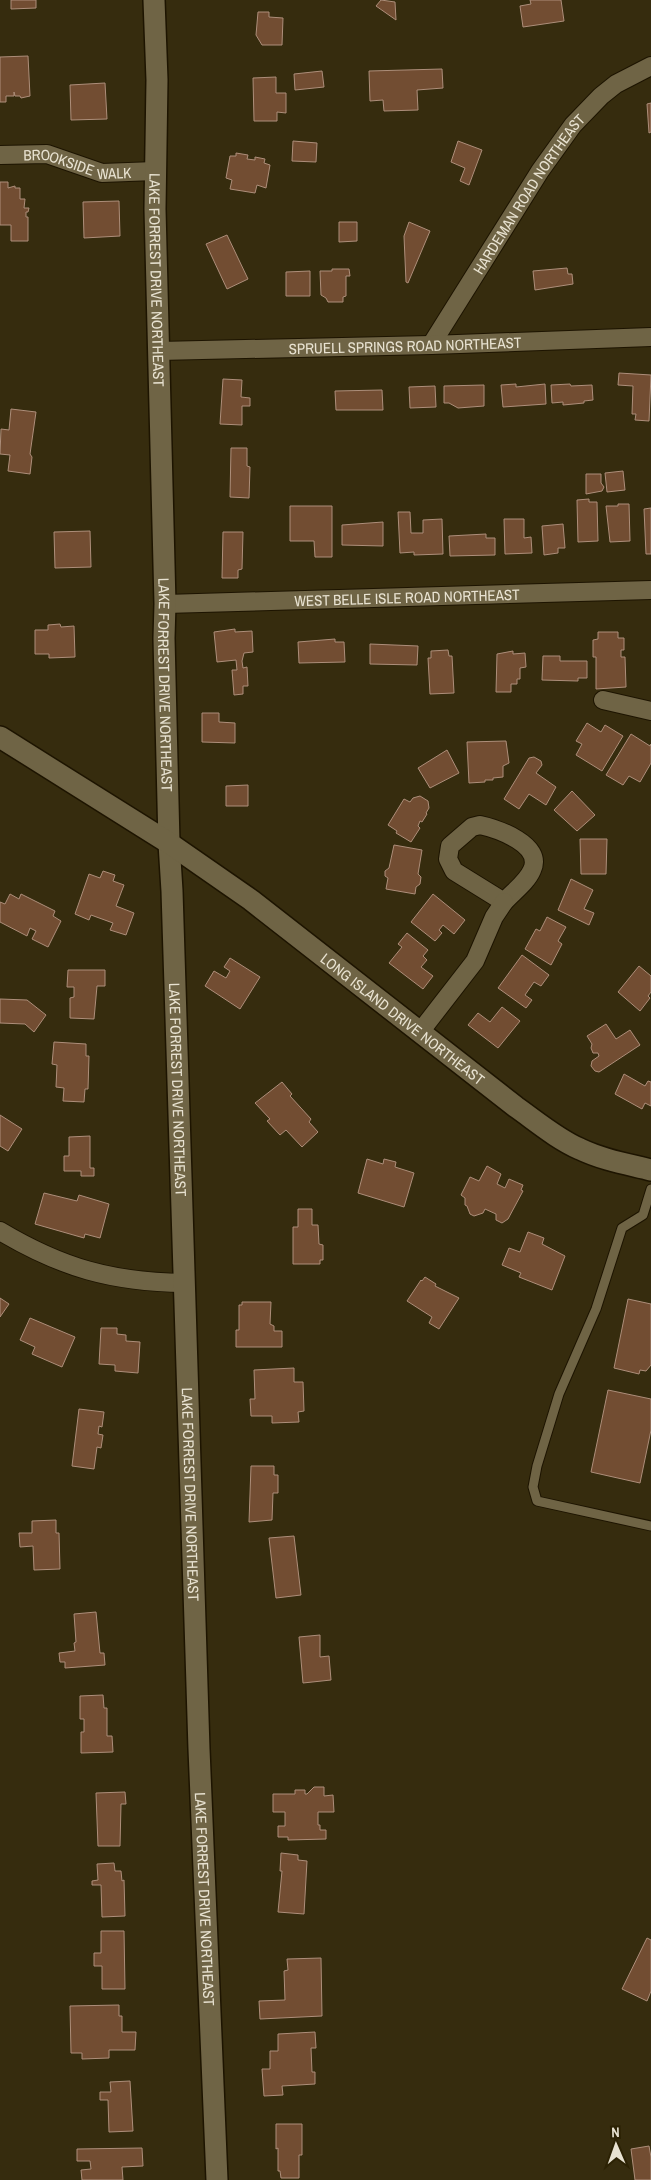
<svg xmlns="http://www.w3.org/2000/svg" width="651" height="2180" font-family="'Archivo Narrow',sans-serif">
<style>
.building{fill:#724d32;stroke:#ad8e7a}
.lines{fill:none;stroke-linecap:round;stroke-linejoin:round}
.service-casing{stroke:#1d1400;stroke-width:11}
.minor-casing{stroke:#1d1400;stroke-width:20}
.tertiary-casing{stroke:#1d1400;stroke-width:24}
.service{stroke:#6f6445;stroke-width:9}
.minor{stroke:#6f6445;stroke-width:18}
.tertiary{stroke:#6f6445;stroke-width:21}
.labels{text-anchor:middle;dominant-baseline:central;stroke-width:5;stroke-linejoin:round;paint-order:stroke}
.street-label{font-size:15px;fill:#e8e2d1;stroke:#2c2204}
</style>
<rect width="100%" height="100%" fill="#362c0e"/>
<path class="building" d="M11,0H36V8L11,9Z
M381,0L395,2L396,20L376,6Z
M530,0H561L564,21L523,27L520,6L531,4Z
M258,12H269V17L283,18L282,45H262L256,35Z
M28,56L30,96L21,98L20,96H15L14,92V96H6V102H0V57Z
M442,69L443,88L417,90L418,110L384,111L383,100L370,101L369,71Z
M322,71L324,87L295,90L294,74Z
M276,77V93H286V113L277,112V121H254L253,78Z
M105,83L107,119L71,120L70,85Z
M651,103V132L649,133L647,104Z
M293,141L317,143L316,162L292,161Z
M458,141L482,150L469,185L460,181L465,168L451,162Z
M236,153L248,155L247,159L255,160V157L265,159L264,163L270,165L266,188L257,185L255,193L230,189L232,180L226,178L230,156H236Z
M0,182H8V188L15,186V188H20V199H25L24,208H29L28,212H26V217H28V241H11V225H0Z
M119,201L120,236L84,238L83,202Z
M339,222H357V241L339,242Z
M409,222L430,231L408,283L406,282L404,236Z
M227,235L248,279L227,289L206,244Z
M567,268L568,274H572L573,284L535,290L533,271Z
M332,269H349L350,276H346V296L343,297V302H328L326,298L321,295L320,271H332Z
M310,271V296H286V272Z
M619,373L651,375L649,421L635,420L636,414H632L633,386L618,385Z
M223,379L242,380L241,397L250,398V406H242V425L220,424Z
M516,384V387L545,384L546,404L503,407L501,385Z
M570,384L571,386L592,385L593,400L584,401V403L563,405V402L552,403L551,385Z
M484,385V406L458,408L449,403H444V386Z
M435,386L436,407L410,408L409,387Z
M382,390L383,410H336L335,391Z
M11,409L36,412L30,454L32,457L30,474L8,471L10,455L0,454L1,429L9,430Z
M231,448H247V466L250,467L249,498L230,497Z
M623,471L625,490L607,492L605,473Z
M586,474H601V483L604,487L602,491L586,494Z
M589,499V502H597L598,541L578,542L577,500Z
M618,504H629L630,541L610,542L606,506H618Z
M290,506H332V557H315L314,541H290Z
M651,508V554H646L644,509Z
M398,512H410L411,533H423V520L442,519L443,554L414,555V552L400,553Z
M504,519H524V538L531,537L532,553L505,554Z
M383,522V546L342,545V525Z
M563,524L565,548H558V553L544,555L542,526Z
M90,531L91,567L55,568L54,532Z
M223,532H243L242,569L238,570V578H222Z
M486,534V538H495V555L450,556L449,536Z
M60,624L61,627L74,626L75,657L49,658V654H35V630H48V625Z
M235,629V632L252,631L253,652L244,653L242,661L243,668L247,667L248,686H243V694L234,695L232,670H237L236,660L217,662L214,632Z
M598,632H618V638H624V650H621V657H625L626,687L596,689V657H593V640L598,639Z
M335,639V642H344L345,662L299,663L298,642Z
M370,644L418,646L417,665L370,664Z
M448,650L449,656H452L454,693L430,694L428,658H431V651Z
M513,651V654L525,653L526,667L520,668V679H517V684H511V692H496L497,654Z
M543,656H560V661H587V678H578V681L542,680Z
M202,713H219V722L235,723V743L202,742Z
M587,723L601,732L605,725L623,736L602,771L576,755L582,744L576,741Z
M631,734L650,746L651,744V763L640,782L629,776L623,785L606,775Z
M506,741L509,763L503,766V777L493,778V780H485V782L469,783L467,742Z
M447,750L459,773L430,788L418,768Z
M534,757L541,761L542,765L536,773L556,787L546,805L529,794L519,809L504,799L529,758Z
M248,785V806H226V786Z
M572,791L595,815L577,831L554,810Z
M420,796L428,801L429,808L426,813L427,814L422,822L420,821L418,826L420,828L411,842L396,833L397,831L388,825L404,799L410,802L413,798Z
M580,839H607L606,874H581Z
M394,845L422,850L418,874L421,877L420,884L416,887L415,894L386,889L388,878L385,876V871L389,868Z
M103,871L115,875L113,881L124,885L116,906L134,913L126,935L110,930L113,923L91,915L89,920L75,914L89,874L100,878Z
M571,879L593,890L584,909L594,913L589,925L558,910Z
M10,894L19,899L21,894L55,911L53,916L61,921L48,947L32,939L36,931L30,928L27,936L0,922V902L5,904Z
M433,894L465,920L454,934L443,925L439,930L442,933L435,941L411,922Z
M547,917L566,927L558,941L562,944L551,965L525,949L536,929L540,931Z
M407,933L428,950L423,956L427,960L421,967L433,976L423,989L389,963L402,947L398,944Z
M522,955L549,975L541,986L534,982L525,995L532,1000L526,1008L498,988Z
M230,958L260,977L240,1009L205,986L214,971L226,978L230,971L224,967Z
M639,966L651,976V992L648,996L650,998L640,1011L618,992Z
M68,970H105V986H97L94,1019L70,1018V998L74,997V987H67Z
M0,999L27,1000L46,1015L34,1032L25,1024L0,1023Z
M502,1007L520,1021L498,1048L468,1025L478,1013L490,1022Z
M606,1024L616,1039L630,1030L640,1045L599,1072L595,1071L591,1066L592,1061L599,1056L598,1053H593L591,1048L592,1044L587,1036Z
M54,1042L86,1044V1056H89L88,1089H85L84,1102L63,1101L64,1088L56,1087L57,1065L52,1064Z
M624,1074L645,1086L648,1081L651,1082V1106L645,1103L642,1109L615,1094Z
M282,1082L292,1094L290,1096L311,1119L309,1122L318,1132L302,1147L286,1130L280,1135L267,1121L270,1119L255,1103Z
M0,1115L22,1129L8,1151L0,1146Z
M90,1136V1168H94V1176H81V1171H64V1156H69V1137Z
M367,1159L383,1164L384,1159L396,1162L395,1167L414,1173L404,1207L358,1193Z
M487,1166L501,1174L497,1184L505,1188L509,1179L523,1185L521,1190L523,1191L508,1219L502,1223L496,1220V1214L485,1209L483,1213L474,1216L470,1214L467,1206L465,1205V1198L461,1195L470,1177L479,1181Z
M44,1193L77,1201L79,1195L109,1204L100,1238L85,1234L84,1238L35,1224Z
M298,1209H312V1225H318L319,1244L323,1245V1260H320V1264H293V1227H298Z
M528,1232L544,1238L542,1244L565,1256L552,1290L519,1277L521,1273L502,1265L509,1248L520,1252Z
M425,1277L436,1284L435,1286L459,1298L439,1329L429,1323L432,1317L407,1301L421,1280L422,1281Z
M0,1298L9,1304L0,1317Z
M628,1299L651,1304V1365L646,1371L640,1370L639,1374L614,1368Z
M242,1302H271L270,1324L274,1326V1331H282V1347H236V1330H239V1305H242Z
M30,1318L75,1337L62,1367L32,1354L35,1347L20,1340Z
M101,1328H117V1334L126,1335V1341L140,1342L138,1373L115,1371V1365L99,1364Z
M294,1368V1382H303L304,1411L298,1412L299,1422L272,1423V1416H251L250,1399H255L254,1370Z
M608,1390L651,1399V1430L640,1483L591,1472Z
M79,1409L104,1412L102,1427L99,1426L98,1434L103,1435L101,1448L97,1447L94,1469L72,1466Z
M251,1466H274V1475H278V1493H273L272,1520L249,1522Z
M56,1520V1533H59L60,1569L34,1570L33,1546L20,1547L19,1533H32V1521Z
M294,1536L301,1595L276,1598L269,1538Z
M96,1612L100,1653H104L105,1665L65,1668V1662H60L59,1653L75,1651L74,1643L76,1642L74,1614Z
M320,1635V1657L329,1656L331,1680L303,1683L299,1637Z
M103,1695L104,1708H107V1736H112L113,1752L81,1753V1732H84V1719H80V1696Z
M314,1787H324V1796L333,1795L334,1812H318V1825H320V1830H326V1839L288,1840V1837H278V1826H285V1812H273V1794H295V1790H305V1794H307Z
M125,1792L126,1804H121L120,1846H98L96,1793Z
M281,1853L298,1855V1860L307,1861L304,1914L278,1912L282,1871H280Z
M114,1863L115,1871H121L122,1881L124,1880L125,1916L102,1917L101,1885H92V1881L98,1880L97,1864Z
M101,1931H124L125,1989H102V1966H94V1953H101Z
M647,1938L651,1940V1991L647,2001L622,1989Z
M321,1958L322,2016L260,2019L259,2001L285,2000L284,1971L288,1970L287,1959Z
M119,2005V2016H122V2032H136L135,2050H109V2058L82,2059V2053H71L70,2006Z
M315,2032L316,2048H311L312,2072H315V2084L282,2086L283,2095L264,2096L262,2069H270V2051H278V2034Z
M130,2081L133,2131L109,2132L108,2100H100V2092H111L110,2082Z
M276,2124H302V2155H299V2178H281L280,2171H278V2148L276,2149Z
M649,2146L651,2157V2180H635L631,2149Z
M142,2148L143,2166L122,2167L123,2180H82L81,2170L91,2169L90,2161H77V2149Z"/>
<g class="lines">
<defs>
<path id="service" d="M651,1189L643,1215L622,1228L596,1309L559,1394L537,1466L533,1487L537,1501L651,1526"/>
<g id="minor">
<path id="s1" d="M0,155L47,154L102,173L155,171"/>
<path id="s2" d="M431,345L540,171L573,125L601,96L616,84L651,66"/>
<path id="s3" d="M159,351L431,345L651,337"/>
<path id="s4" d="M165,604L651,590"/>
<path d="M603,700L651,711"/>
<path d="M480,825C498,829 544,845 532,870C527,882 513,892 504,902L454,871L448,859L450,846L472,827Z"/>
<path d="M420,1032L475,961L494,917L504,902"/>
<path d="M0,1231C62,1268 112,1282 184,1283"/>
</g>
<g id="tertiary">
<path id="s5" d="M154,0L157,80L155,209L165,604L164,638L169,843L172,891L199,1749L217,2180"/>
<path id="s6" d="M0,737L169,843L251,900L516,1107C536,1121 557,1139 580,1149C603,1160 627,1164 651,1170"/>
</g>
</defs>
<use href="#service" class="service-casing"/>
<use href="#minor" class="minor-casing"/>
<use href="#tertiary" class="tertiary-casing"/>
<use href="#service" class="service"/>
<use href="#minor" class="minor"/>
<use href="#tertiary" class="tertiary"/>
</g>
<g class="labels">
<g class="street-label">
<text stroke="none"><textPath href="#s1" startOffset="79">BROOKSIDE WALK</textPath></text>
<text stroke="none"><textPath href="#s2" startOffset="180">HARDEMAN ROAD NORTHEAST</textPath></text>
<text stroke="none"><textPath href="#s5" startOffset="280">LAKE FORREST DRIVE NORTHEAST</textPath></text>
<text stroke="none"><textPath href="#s3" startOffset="246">SPRUELL SPRINGS ROAD NORTHEAST</textPath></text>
<text stroke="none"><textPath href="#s4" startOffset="242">WEST BELLE ISLE ROAD NORTHEAST</textPath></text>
<text stroke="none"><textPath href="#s5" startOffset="685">LAKE FORREST DRIVE NORTHEAST</textPath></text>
<text stroke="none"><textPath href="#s6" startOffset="492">LONG ISLAND DRIVE NORTHEAST</textPath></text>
<text stroke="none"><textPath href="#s5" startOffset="1090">LAKE FORREST DRIVE NORTHEAST</textPath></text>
<text stroke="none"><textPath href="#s5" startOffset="1495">LAKE FORREST DRIVE NORTHEAST</textPath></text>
<text stroke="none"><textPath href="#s5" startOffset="1900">LAKE FORREST DRIVE NORTHEAST</textPath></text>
</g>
</g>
<g transform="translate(616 2145) rotate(358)" stroke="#2c2204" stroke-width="4" paint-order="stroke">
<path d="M0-4L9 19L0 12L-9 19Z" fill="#e8e2d1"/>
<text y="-8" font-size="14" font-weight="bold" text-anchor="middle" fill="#e8e2d1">N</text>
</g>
</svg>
